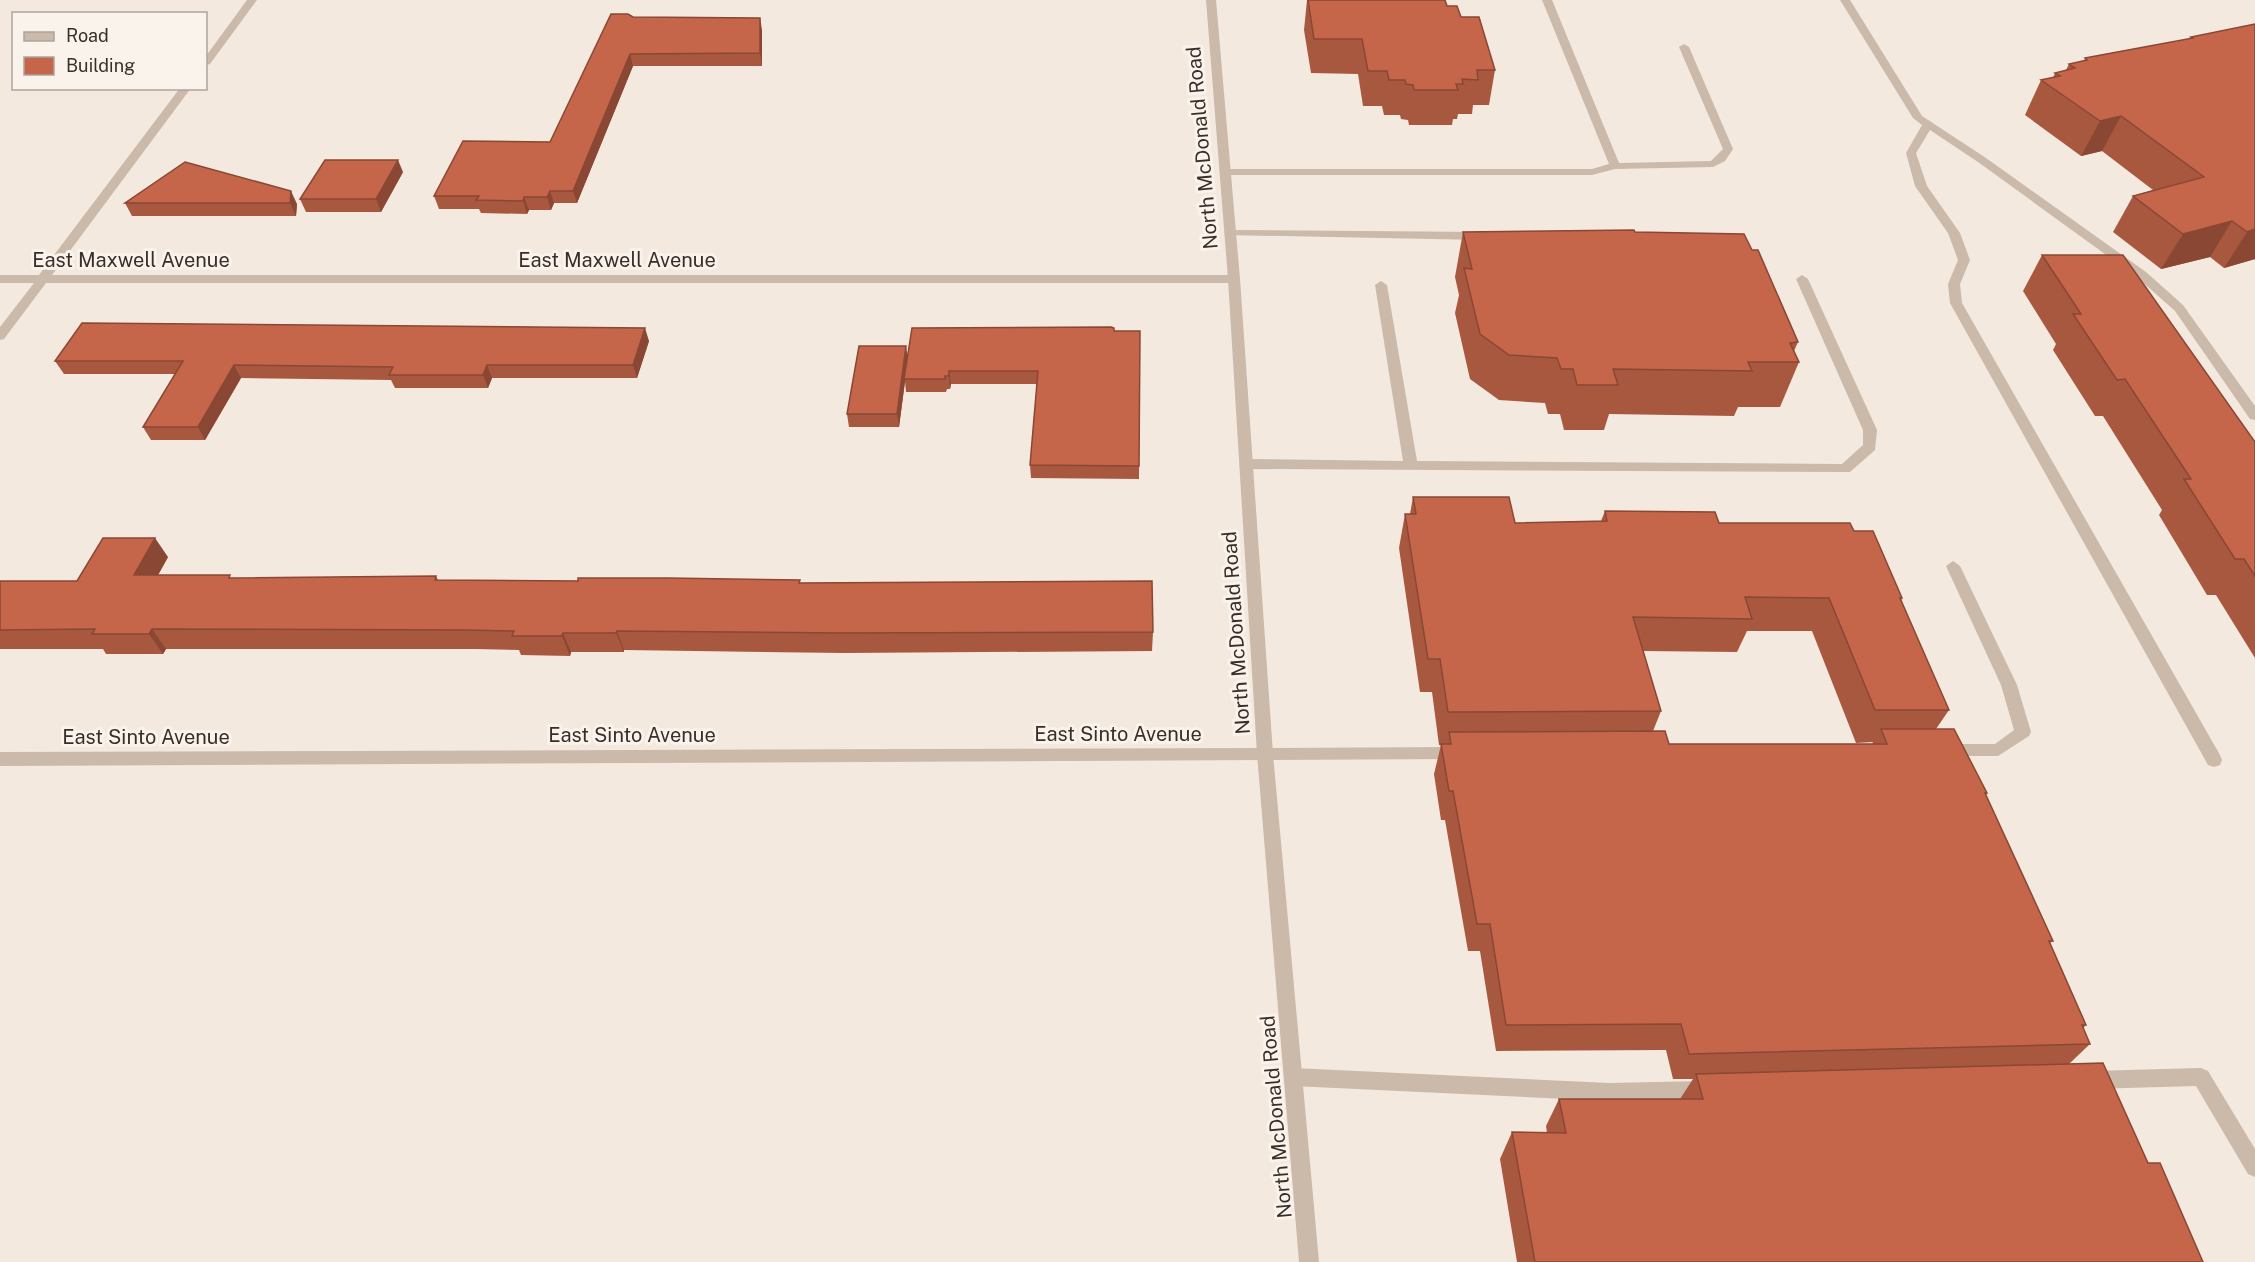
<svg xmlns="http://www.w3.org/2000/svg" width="2255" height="1262" font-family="'Public Sans',sans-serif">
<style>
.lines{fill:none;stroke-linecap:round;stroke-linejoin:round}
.service{fill:#cbb9aa;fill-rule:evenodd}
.minor{fill:#cbb9aa;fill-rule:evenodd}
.tertiary{fill:#cbb9aa;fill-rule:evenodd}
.wall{fill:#a95840;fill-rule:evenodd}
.shaded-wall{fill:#8a4734}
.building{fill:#c5664a;stroke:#8a4734;stroke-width:1.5}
.labels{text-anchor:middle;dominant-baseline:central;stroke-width:6;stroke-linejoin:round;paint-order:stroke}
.street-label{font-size:20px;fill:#392e2a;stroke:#faf3eb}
</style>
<rect width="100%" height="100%" fill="#f3e9df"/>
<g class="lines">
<path class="service" d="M1542,0H1552L1619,163L1711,161L1723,149L1679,47L1684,44L1689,47L1733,149L1725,161L1713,167L1615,169L1592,175H1225L1219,172L1225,169H1592L1609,164Z
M1840,0H1850L1922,116L1986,158L2146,272L2183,305L2255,406V420L2250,419L2175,311L2138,278L1978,162L1930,130L1916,153L1927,186L1960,233L1970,260L1960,284L1962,303L2220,755L2222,760L2220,765L2214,767L2208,765L1950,303L1948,284L1958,260L1948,233L1915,186L1906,153L1922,125L1913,118Z
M1230,230L1482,232L1488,236L1482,240L1226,235L1224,233Z
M1802,275L1808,279L1877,430L1875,450L1850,472L1246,469L1239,464L1246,459L1403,461L1375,285L1381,281L1387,285L1417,461L1842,464L1863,445V430L1796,279Z
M1953,561L1960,566L2017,685L2031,732L2029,736L1998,756H1946L1940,755L1938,750L1940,745L1946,744H1995L2014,730L2001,685L1946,566Z
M1457,747L1463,748L1465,753L1463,758L1457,759L1265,760L1259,759L1257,754L1259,749L1265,748Z
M1293,1068L1609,1083L1704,1081L1711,1084L1713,1090L1711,1096L1704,1099L1609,1101L1293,1086L1286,1083L1284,1077L1286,1071Z
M2201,1068L2208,1071L2255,1149V1177L2248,1174L2196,1086L2091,1089L2084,1086L2082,1080L2084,1074L2091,1071Z"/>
<path class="minor" d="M247,0H257L210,64L206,65V56Z
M180,88H191L52,275H1234L1240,279L1234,283H46L4,339L0,340V327L34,283H0V275H39Z
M1265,748L1271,749L1273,754L1271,759L1265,760L0,766V752Z"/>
<path class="tertiary" d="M1206,0H1216L1240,279L1273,754L1319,1262H1299L1257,754L1228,279Z"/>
</g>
<path class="wall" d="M1307,0H1445L1447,6L1461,17L1495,70L1489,105H1473L1472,114H1458L1457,119H1453L1452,125H1409L1408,120L1401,119L1400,115H1384L1382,106H1363L1358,74L1311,73L1304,30Z
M633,17L762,30V66H633L577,203H554L551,210H529L527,214L481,213L479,209H439L434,196L550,142Z
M2255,24V259L2224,268L2210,257L2161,269L2113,232L2133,196L2153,190L2102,151L2081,156L2025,115L2041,80L2053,78L2055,73L2066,70L2069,64L2084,61L2085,58L2190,39L2191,37Z
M185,162L297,204L296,216H132L125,203Z
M403,172L381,212H306L300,199Z
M1463,232H1635L1752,250L1798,342L1794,351L1799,362L1780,407H1738L1734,416L1609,414L1604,430H1564L1560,414H1548L1545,403L1499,400L1470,379L1455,313L1459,295L1455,277Z
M2042,255L2255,442V658L2216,595H2207L2159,515L2162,510L2103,416H2095L2053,350L2056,344L2023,291Z
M1114,331H1140L1139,479L1031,478L1030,465L1037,384H951L950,389H947L946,392H906L905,381L899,427H849L847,414L908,358Z
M649,341L637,378H492L488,388H395L391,380L241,378L205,440H151L143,427L175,374H64L55,361Z
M1413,497L1515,523L1601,521L1605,511L1719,523L1854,531L1902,598L1901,601L1949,710L1936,729L1987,793L1986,795L2053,941L2050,943L2086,1025L2083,1028L2090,1044L2069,1064L2148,1163L2203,1262H1517L1500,1159L1512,1132L1547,1133L1546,1126L1559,1099H1680L1693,1079H1673L1666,1050L1496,1051L1480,951H1468L1445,820H1441L1434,774L1441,745H1439L1432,692H1420L1399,548L1405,514H1410ZM1747,631H1812L1856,743L1873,742L1872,744H1669L1653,731L1661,711L1643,651L1737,652Z
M168,557L158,575L232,578L436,576L438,580L801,583L1153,632L1152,651L844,653L624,650V652H571L570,656L521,655L519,650L475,649H166L163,654H106L103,649H0V581H77Z"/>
<path class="shaded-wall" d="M760,18L762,30V66L760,53Z
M630,54L633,66L577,203L573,191Z
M2121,116L2102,151L2081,156L2100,121Z
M398,160L403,172L381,212L376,199Z
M291,191L297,204L296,216L290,203Z
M550,191L554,203L551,210L547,197Z
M524,197L529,210L527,214L523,201Z
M2232,221L2210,257L2161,269L2183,234Z
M2255,229V259L2224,268L2247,232Z
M645,328L649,341L637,378L633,365Z
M906,346L908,359L899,427L897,414Z
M234,365L241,378L205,440L198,427Z
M487,365L492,378L488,388L483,375Z
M949,371L951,384L950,389L949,376Z
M155,538L168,557L147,595L134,575Z
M152,629L166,649L163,654L149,634Z
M617,631L624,650V652L616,633Z
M563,633L571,652L570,656L562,636Z"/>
<path class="building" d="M1308,0H1445L1447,6H1457L1461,17H1479L1495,70H1477L1478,80L1462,79L1463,84H1456L1458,90H1414L1413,85L1406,84L1405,80H1389L1387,71H1368L1362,39H1314Z
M611,14H628L633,17L760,18V53L630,54L573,191H550L547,197H524L523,201L476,200L479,196H434L463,141L550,142Z
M2255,24V229L2247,232L2232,221L2183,234L2133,196L2204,177L2121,116L2100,121L2041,80L2060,76L2055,73L2075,68L2069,64L2087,60L2085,58L2193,38L2191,37Z
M325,160H398L376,199H300Z
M185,162L291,191L290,203H125Z
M1634,230L1635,232L1744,234L1752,250H1758L1798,342L1790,343L1799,362H1748L1752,371L1613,369L1618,385H1577L1573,369H1561L1557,358L1509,355L1480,334L1464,268L1472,269L1463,232Z
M2042,255H2123L2255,442V576L2244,559H2235L2184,479H2191L2125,379L2117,380L2073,314H2081Z
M82,323L645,328L633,365H487L483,375H389L393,367L234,365L198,427H143L183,361H55Z
M1111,327L1114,328V331H1140L1139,466L1030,465L1038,371H949V376H945V379H904L912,328Z
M859,346H906L897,414H847Z
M1413,497H1509L1515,523L1607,521L1605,511L1715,512L1719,523H1850L1854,531H1873L1902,598H1900L1949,710H1875L1829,598L1745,597L1752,619L1633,617L1661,711L1448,712L1440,659H1428L1405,514H1416Z
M103,538H155L134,575H230L229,578L436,576L435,580L578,581V578H667L800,580L799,583L1152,581L1153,632L840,633L617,631L616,633H563L562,636H512L514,631L465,630L152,629L149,634H92L95,629L0,630V581H77Z
M1881,729H1954L1987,793H1985L2053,941H2049L2086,1025H2082L2090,1044L1689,1054L1681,1024L1506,1025L1490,924H1477L1453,791H1449L1441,744H1451L1449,732L1665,731L1669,744H1887Z
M2103,1063L2148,1163H2160L2203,1262H1535L1512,1132L1566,1133L1559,1099H1703L1696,1074Z"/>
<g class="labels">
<g class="street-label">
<text transform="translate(1202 148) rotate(-95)">North McDonald Road</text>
<text x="131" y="260">East Maxwell Avenue</text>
<text x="617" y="260">East Maxwell Avenue</text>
<text transform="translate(1236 633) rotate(-94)">North McDonald Road</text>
<text x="1118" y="734">East Sinto Avenue</text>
<text x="632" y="735">East Sinto Avenue</text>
<text x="146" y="737">East Sinto Avenue</text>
<text transform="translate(1276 1117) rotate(-95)">North McDonald Road</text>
</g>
</g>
<rect x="12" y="12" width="195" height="78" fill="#faf3eb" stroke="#ada49e" stroke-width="1.5"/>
<rect x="24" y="32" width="30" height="9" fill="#cbb9aa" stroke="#ada49e" stroke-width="1.5"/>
<text x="66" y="42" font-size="18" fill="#392e2a">Road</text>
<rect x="24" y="57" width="30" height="18" fill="#c5664a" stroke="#ada49e" stroke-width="1.5"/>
<text x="66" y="72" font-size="18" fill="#392e2a">Building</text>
</svg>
